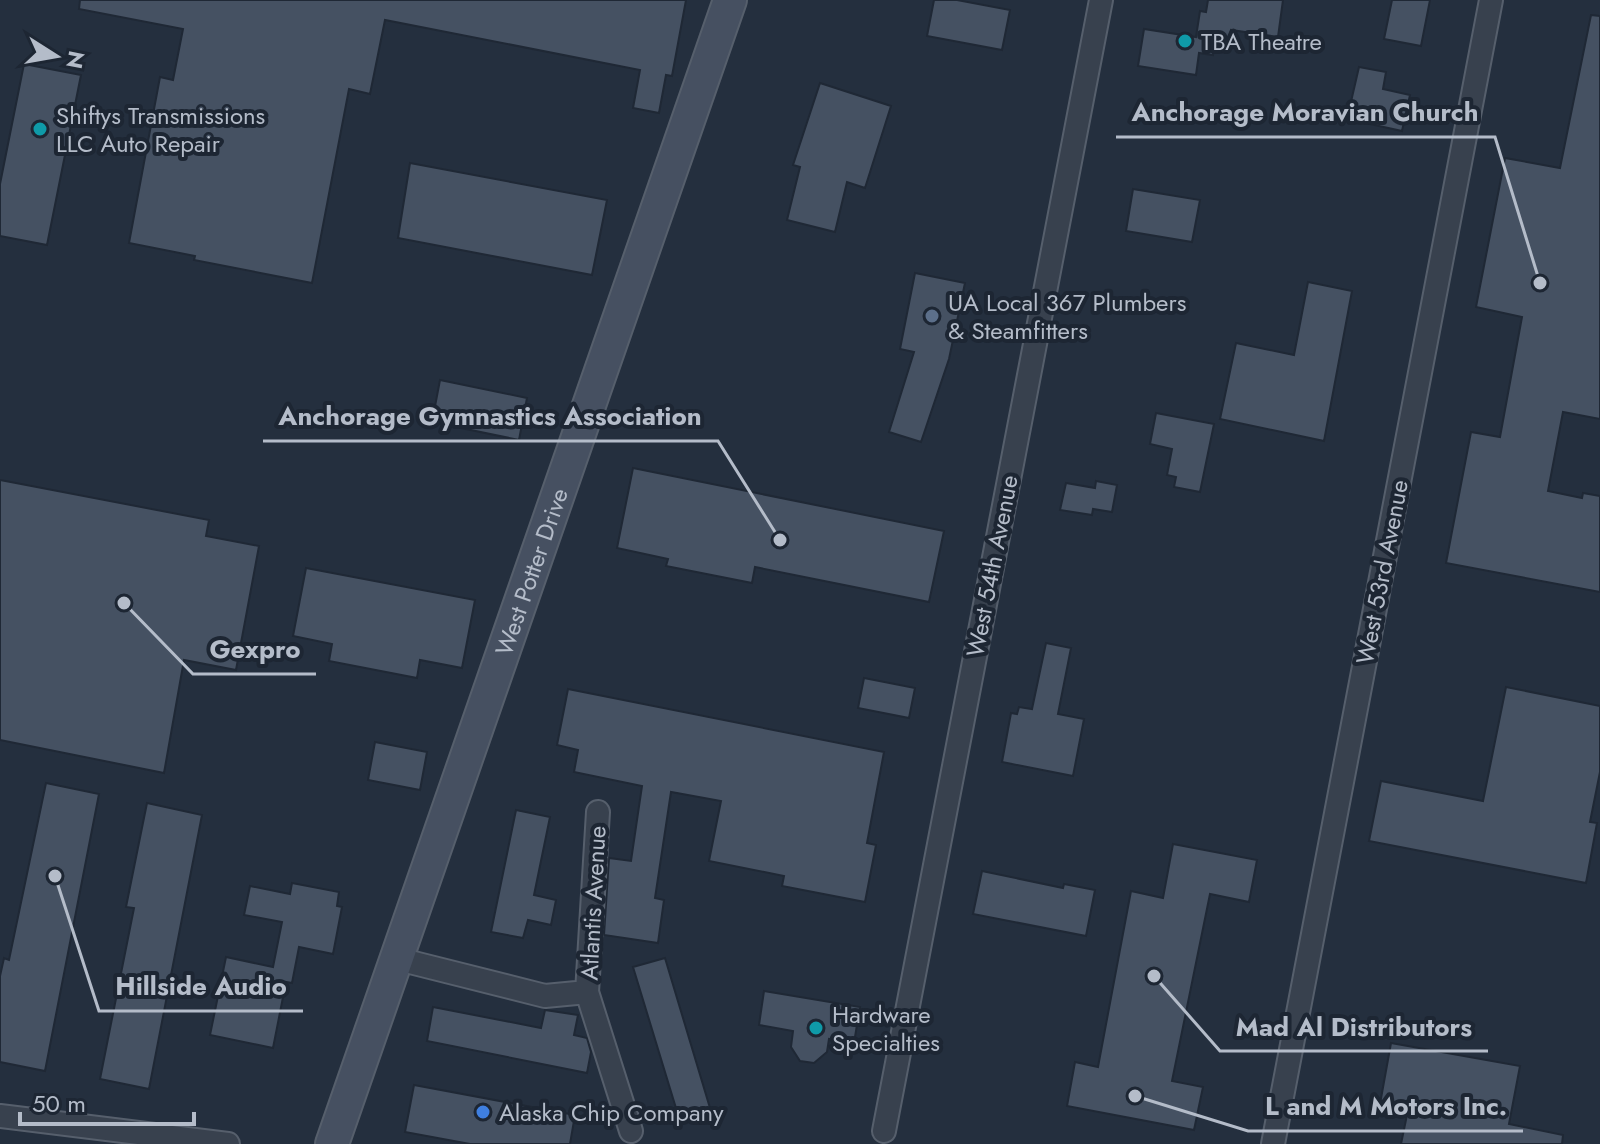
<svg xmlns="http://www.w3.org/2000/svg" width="1600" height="1144" font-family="Jost,sans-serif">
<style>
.building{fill:#455162;stroke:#1f2835;stroke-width:2}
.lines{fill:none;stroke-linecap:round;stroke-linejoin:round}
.street-casing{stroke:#565f6c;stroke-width:26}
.secondary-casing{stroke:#565f6c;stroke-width:36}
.street{stroke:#38414e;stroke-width:22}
.secondary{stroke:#465061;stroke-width:32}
.culture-dot{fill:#0f9aa8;stroke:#1d2633;stroke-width:3}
.service-dot{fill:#5c6f8a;stroke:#1d2633;stroke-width:3}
.shop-dot{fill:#3f7fe0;stroke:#1d2633;stroke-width:3}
.labels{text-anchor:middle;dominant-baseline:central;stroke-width:8;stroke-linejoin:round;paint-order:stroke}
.poi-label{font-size:24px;fill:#b4bcc9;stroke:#1d2633;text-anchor:start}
.street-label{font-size:24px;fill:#b4bcc9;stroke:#1d2633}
.leader{fill:none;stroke:#b4bcc9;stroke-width:3}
.callout-dot{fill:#b4bcc9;stroke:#1d2633;stroke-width:3}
.callout-label{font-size:26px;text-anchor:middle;font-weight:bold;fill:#b4bcc9;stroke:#1d2633;stroke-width:8;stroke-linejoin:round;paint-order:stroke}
</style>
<rect width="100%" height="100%" fill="#242f3e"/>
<path class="building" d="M80,0H686L672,76L666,75L659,113L633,108L640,70L385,20L370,94L349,89L312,283L194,260L195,256L129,243L160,77L173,80L183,29L79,9Z
M934,0H957L1010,10L1002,50L927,36Z
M1208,0H1283L1278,37L1231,30L1228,47L1214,45L1213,55L1199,53L1196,75L1138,66L1144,29L1196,37L1200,11L1206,12Z
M1392,0H1430L1421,46L1384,39Z
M1591,15L1600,16V419L1563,412L1548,491L1582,498L1583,493L1600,496V592L1446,563L1471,432L1500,437L1522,317L1476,307L1505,158L1560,168Z
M24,64L81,75L47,245L0,236V184Z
M1359,67L1386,72L1383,89L1410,95L1402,131L1347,119Z
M820,83L891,106L865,188L847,182L835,232L787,220L800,167L793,165Z
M410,163L607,200L592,275L398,238Z
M1133,189L1200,200L1192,242L1126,231Z
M915,273L965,283L949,359L921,442L889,432L914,352L900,349Z
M1308,282L1352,291L1324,441L1220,419L1236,343L1294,355Z
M440,380L527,398L519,440L432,422Z
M1156,413L1214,424L1200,492L1174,487L1176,477L1167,475L1172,449L1150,444Z
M633,468L944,531L929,602L755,567L752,583L666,566L668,559L617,548Z
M0,480L209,520L206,536L259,546L236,670L184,660L164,773L0,740Z
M1096,481L1117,485L1112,512L1093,509L1092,515L1060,510L1066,483L1095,488Z
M306,568L475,600L462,668L420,660L417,678L329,661L332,644L293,636Z
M1046,643L1071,648L1058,714L1084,719L1073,776L1002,762L1011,713L1017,714L1019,707L1032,709Z
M864,678L915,688L909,718L858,708Z
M1506,687L1600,706V772L1590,822L1597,823L1586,883L1369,841L1381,781L1483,801Z
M568,689L884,752L867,843L876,845L865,902L782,886L784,876L709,861L721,801L671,792L655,898L664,900L658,943L604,935L609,858L631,861L642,786L574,772L578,750L557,745Z
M375,742L427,752L420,790L368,780Z
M46,783L99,794L45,1071L0,1062V976L4,958L9,960Z
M147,803L202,815L149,1089L100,1079L134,908L126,907Z
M516,810L550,817L534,895L556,900L551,925L528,920L523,938L491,932Z
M1173,844L1257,860L1249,902L1210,894L1172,1081L1203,1087L1194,1130L1067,1106L1075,1062L1098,1067L1131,891L1163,898Z
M982,871L1063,888L1064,884L1095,890L1086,936L973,914Z
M292,883L339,892L337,906L342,907L333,954L299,947L292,983L286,982L273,1048L210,1035L226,957L273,967L282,922L244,915L250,886L290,894Z
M665,958L710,1108L679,1118L633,967Z
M764,991L860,1007L854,1043L829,1039L827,1052L814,1063L800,1061L791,1047L793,1031L759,1025Z
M433,1007L541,1028L545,1010L578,1015L574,1035L587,1038L591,1052L587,1073L427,1041Z
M1391,1043L1520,1066L1509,1124L1563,1135L1562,1144H1401L1408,1110L1380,1104Z
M414,1085L575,1115L570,1144H470L405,1132Z"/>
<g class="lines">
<defs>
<path id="street" d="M598,812L587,992L631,1131
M398,959L545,996L587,992
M0,1116L228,1144
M884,1131L1101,0
M1273,1144L1491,0"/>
<g id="secondary">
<path id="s1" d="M332,1144L730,0"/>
</g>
</defs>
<use href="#street" class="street-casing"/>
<use href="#secondary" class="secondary-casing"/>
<use href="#street" class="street"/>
<use href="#secondary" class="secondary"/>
</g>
<g class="culture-dot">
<circle cx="1185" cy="41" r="8"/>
<circle cx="40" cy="129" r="8"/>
<circle cx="816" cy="1028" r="8"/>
</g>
<circle class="service-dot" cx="932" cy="316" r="8"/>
<circle class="shop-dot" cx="483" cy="1112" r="8"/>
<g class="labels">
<g class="poi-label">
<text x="1201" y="41">TBA Theatre</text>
<text x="56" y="115">Shiftys Transmissions<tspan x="56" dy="28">LLC Auto Repair</tspan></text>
<text x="948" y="302">UA Local 367 Plumbers<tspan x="948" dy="28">&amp; Steamfitters</tspan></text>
<text x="832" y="1014">Hardware<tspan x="832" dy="28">Specialties</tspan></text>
<text x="499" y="1112">Alaska Chip Company</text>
</g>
<g class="street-label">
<text transform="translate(992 566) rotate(-79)">West 54th Avenue</text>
<text stroke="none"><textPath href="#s1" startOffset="606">West Potter Drive</textPath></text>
<text transform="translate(1382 572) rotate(-79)">West 53rd Avenue</text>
<text transform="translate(593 903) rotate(-87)">Atlantis Avenue</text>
</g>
</g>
<path class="leader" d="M1540 283L1495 137H1116M780 540L718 441H263M124 603L193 674H316M55 876L99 1011H303M1154 976L1220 1051H1488M1135 1096L1248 1131H1523"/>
<g class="callout-dot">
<circle cx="1540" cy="283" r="8"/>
<circle cx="780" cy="540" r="8"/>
<circle cx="124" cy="603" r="8"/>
<circle cx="55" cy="876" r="8"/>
<circle cx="1154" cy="976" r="8"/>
<circle cx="1135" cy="1096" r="8"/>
</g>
<g class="callout-label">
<text x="1305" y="121">Anchorage Moravian Church</text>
<text x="490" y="425">Anchorage Gymnastics Association</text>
<text x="255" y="658">Gexpro</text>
<text x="201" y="995">Hillside Audio</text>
<text x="1354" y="1036">Mad Al Distributors</text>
<text x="1386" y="1115">L and M Motors Inc.</text>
</g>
<g transform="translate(56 56) rotate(101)" stroke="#1d2633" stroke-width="6" paint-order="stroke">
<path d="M0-6L14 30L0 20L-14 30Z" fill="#b4bcc9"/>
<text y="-12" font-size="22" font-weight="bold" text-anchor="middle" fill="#b4bcc9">N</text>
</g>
<path d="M20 1112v12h174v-12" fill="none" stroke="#b4bcc9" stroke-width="4"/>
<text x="32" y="1112" font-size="24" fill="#b4bcc9" stroke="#1d2633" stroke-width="6" paint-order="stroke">50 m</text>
</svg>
